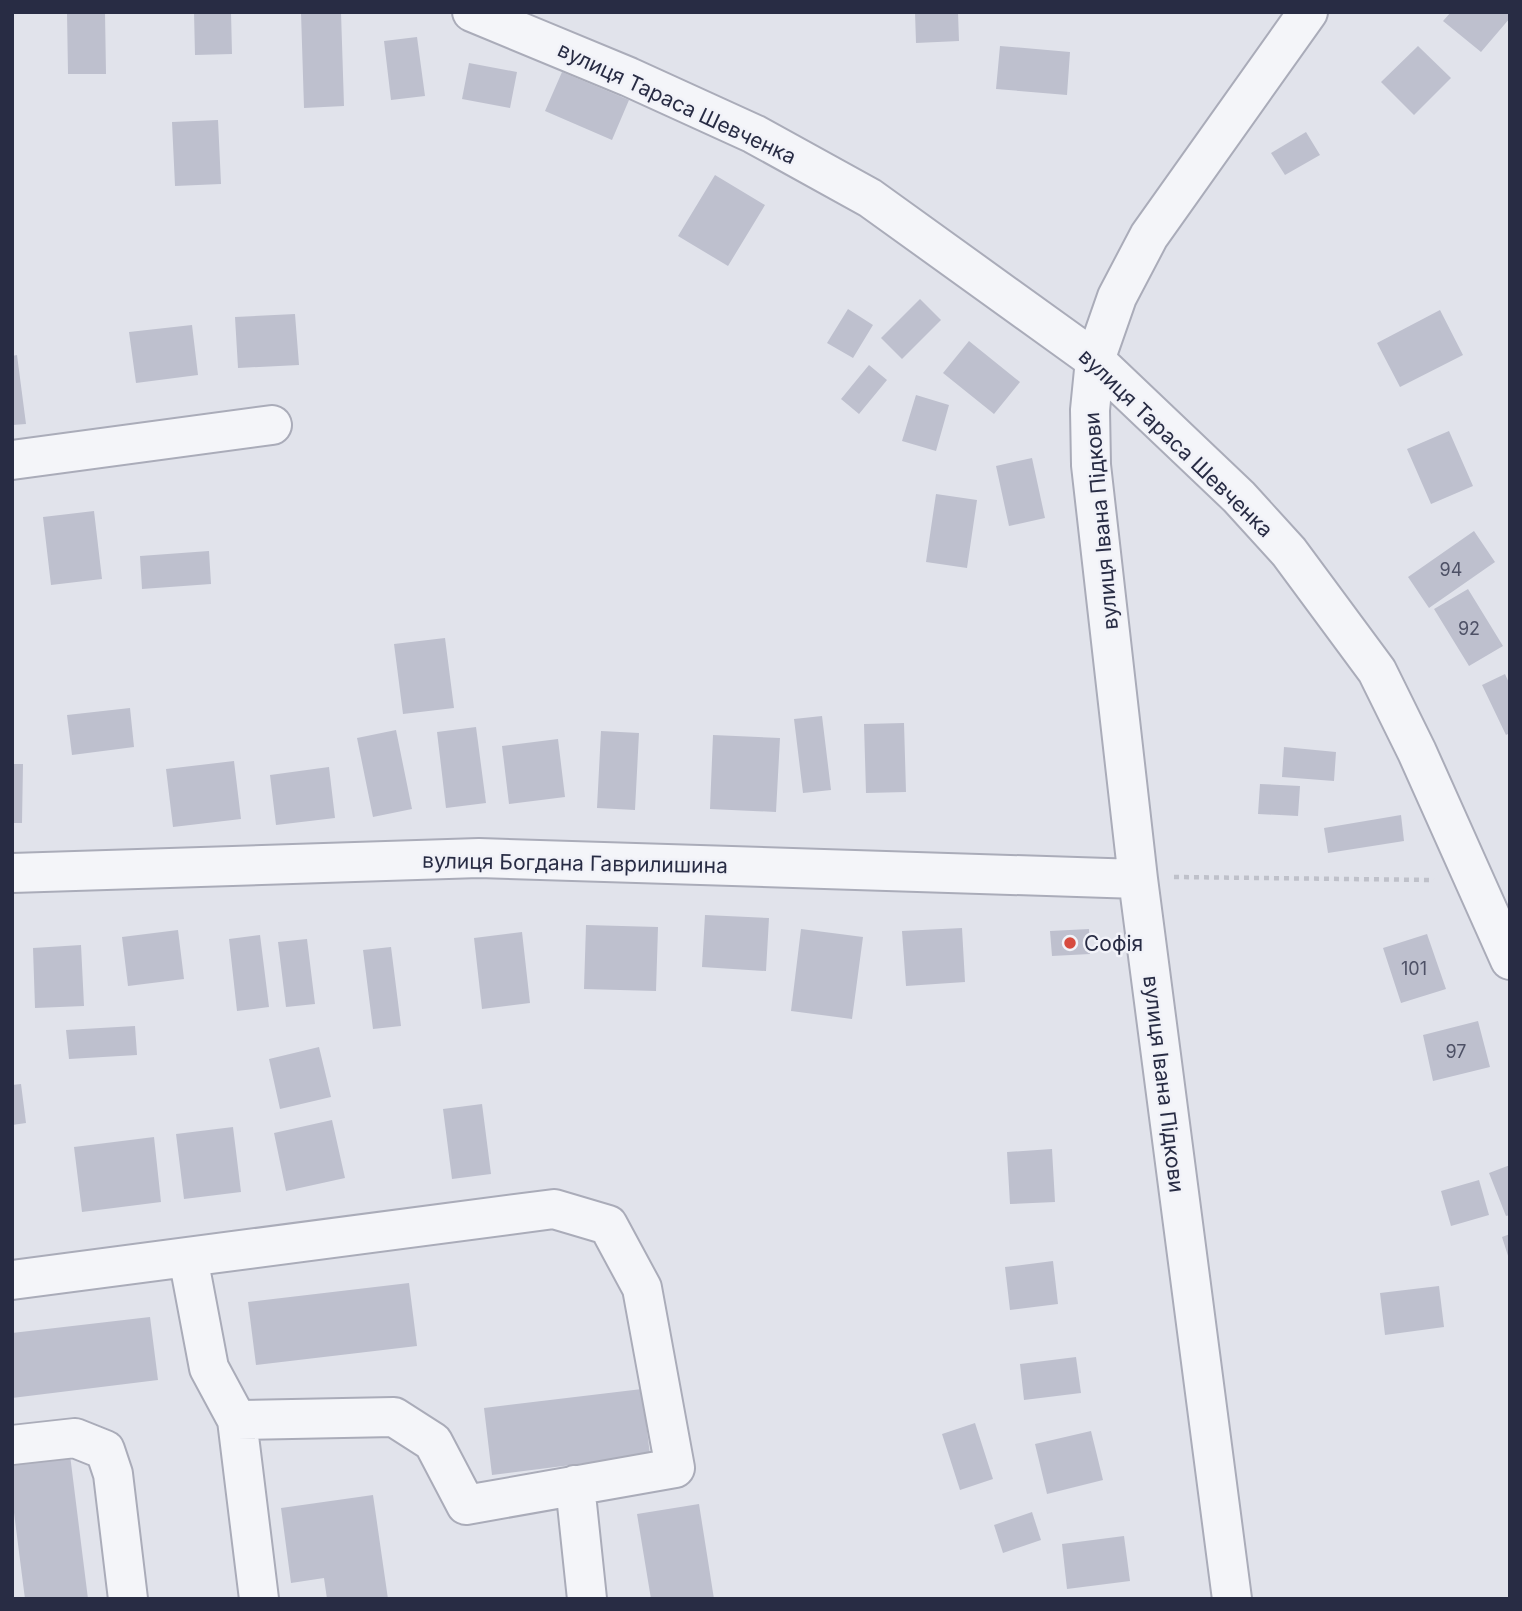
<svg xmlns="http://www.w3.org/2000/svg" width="1522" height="1611" font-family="Inter,sans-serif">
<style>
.building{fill:#bec0ce}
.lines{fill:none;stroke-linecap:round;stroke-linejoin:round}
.minor-casing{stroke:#aaacb9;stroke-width:42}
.path{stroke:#bfc1ca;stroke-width:4.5;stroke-dasharray:5 5;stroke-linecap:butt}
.minor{stroke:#f4f5f9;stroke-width:38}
.poi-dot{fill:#d74b3f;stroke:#f1f2f8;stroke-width:2.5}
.labels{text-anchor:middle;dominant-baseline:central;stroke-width:5;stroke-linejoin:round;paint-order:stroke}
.number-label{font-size:18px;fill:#4e5166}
.street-label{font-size:21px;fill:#282c44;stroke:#f1f2f8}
.poi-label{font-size:21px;fill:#282c44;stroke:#f1f2f8;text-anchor:start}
</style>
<rect width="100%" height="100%" fill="#e1e3eb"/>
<path class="building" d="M67,12H105L106,74H68Z
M194,12H231L232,54L195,55Z
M301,12H341L344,106L304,108Z
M915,12H958L959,41L916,43Z
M1451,12H1510V18L1481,52L1443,21Z
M417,37L425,96L391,100L384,41Z
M1000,46L1070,52L1067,95L996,89Z
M1418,46L1451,78L1414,115L1381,82Z
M469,63L517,72L510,108L462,99Z
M562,72L629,100L612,140L545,111Z
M218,120L221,184L175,186L172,122Z
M1306,132L1320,155L1285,175L1271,153Z
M715,175L765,205L728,266L678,236Z
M920,299L941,320L902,359L881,338Z
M848,309L873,325L853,358L827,343Z
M1440,310L1463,355L1400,387L1377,343Z
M295,314L299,365L238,368L235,317Z
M192,325L198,375L136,383L129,332Z
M969,341L1020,382L994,414L943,373Z
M17,355L26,424L12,425V356Z
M869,365L887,380L859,414L841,399Z
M916,395L949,405L936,451L902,441Z
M1449,431L1473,486L1431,504L1407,449Z
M1032,458L1045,518L1009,526L996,466Z
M936,494L977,500L967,568L926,562Z
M94,511L102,579L51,585L43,517Z
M1474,531L1495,562L1429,608L1408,577Z
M209,551L211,584L142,589L140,556Z
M1468,589L1503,646L1469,666L1434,609Z
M445,638L454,708L403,714L394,644Z
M1505,674L1510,685V733L1506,735L1482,685Z
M130,708L134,747L72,755L67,715Z
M822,716L831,790L803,793L794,719Z
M904,723L906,792L866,793L864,724Z
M476,727L486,803L446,808L437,732Z
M396,730L412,809L373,817L357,738Z
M601,731L639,733L635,810L597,808Z
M713,735L780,738L776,812L710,809Z
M558,739L565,797L509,804L502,746Z
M1284,747L1336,752L1334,781L1282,777Z
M234,761L241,819L173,827L166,769Z
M12,764H23L22,823H12Z
M329,767L335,818L276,825L270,775Z
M1260,784L1300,786L1298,816L1258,814Z
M1401,815L1404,841L1328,853L1324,828Z
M705,915L769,918L766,971L702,967Z
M586,925L658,927L656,991L584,989Z
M962,928L965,982L906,986L902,931Z
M801,929L863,937L852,1019L791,1011Z
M1089,929L1090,954L1052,956L1050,931Z
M178,930L184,979L128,986L122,937Z
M522,932L530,1003L482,1009L474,938Z
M1427,934L1446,989L1401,1003L1383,948Z
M260,935L269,1007L237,1011L229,939Z
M307,939L315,1004L286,1007L278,942Z
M81,945L84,1006L35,1008L33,948Z
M391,947L401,1026L373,1029L363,950Z
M1478,1021L1490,1067L1433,1081L1423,1035Z
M135,1026L137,1055L69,1059L66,1030Z
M319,1047L331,1097L280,1109L269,1059Z
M21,1084L26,1123L12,1125V1085Z
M482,1104L491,1174L452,1179L443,1109Z
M332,1120L345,1178L286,1191L274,1133Z
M233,1127L241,1192L184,1199L176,1134Z
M154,1137L161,1202L82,1212L74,1147Z
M1052,1149L1055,1202L1010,1204L1007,1152Z
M1510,1165V1215L1506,1216L1489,1173Z
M1479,1180L1489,1215L1451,1226L1441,1191Z
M1510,1234V1259H1509L1502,1237Z
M1053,1261L1058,1304L1010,1310L1005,1267Z
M409,1283L417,1346L256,1365L248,1302Z
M1439,1286L1444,1327L1385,1335L1380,1293Z
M150,1317L158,1380L12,1398V1333Z
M1076,1357L1081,1393L1024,1400L1020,1364Z
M642,1389L650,1455L492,1475L484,1408Z
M975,1423L993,1479L960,1490L942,1434Z
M1091,1431L1103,1480L1047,1494L1035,1444Z
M70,1455L88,1599H25L12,1497V1462Z
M373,1495L388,1599H327L324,1578L291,1583L281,1508Z
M699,1504L714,1599H651L637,1514Z
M1032,1512L1041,1540L1003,1553L994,1525Z
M1124,1536L1130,1581L1067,1589L1062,1544Z"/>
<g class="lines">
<defs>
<path id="minor" d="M472,12L629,77L754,134L870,198L1095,360L1239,497L1289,552L1377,671L1417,752L1510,960
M12,460L272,425
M12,873L479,858L1138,879
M188,1257L209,1368L237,1420L259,1599
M12,1280L554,1209L608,1225L642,1288L675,1468L466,1505L433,1442L394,1417L237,1420
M12,1445L75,1438L105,1450L113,1474L128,1599
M575,1485L587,1599
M1232,1599L1138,879L1091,465L1090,410L1095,360L1117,297L1149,236L1308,12"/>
</defs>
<use href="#minor" class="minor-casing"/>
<path class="path" d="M1174,877L1434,880"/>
<use href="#minor" class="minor"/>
</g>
<circle class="poi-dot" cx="1070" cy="943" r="7"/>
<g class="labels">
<g class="number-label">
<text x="1451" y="569">94</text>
<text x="1469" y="628">92</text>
<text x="1414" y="968">101</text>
<text x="1456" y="1051">97</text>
</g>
<g class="street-label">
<text transform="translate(677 103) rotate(25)">вулиця Тараса Шевченка</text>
<text transform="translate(1176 443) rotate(44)">вулиця Тараса Шевченка</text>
<text transform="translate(1101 521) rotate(-95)">вулиця Івана Підкови</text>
<text transform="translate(575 863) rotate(1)">вулиця Богдана Гаврилишина</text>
<text transform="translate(1164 1084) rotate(83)">вулиця Івана Підкови</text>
</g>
<g class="poi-label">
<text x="1084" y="943">Софія</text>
</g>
</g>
<rect width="1522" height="1611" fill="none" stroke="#282c44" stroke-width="28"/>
</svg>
